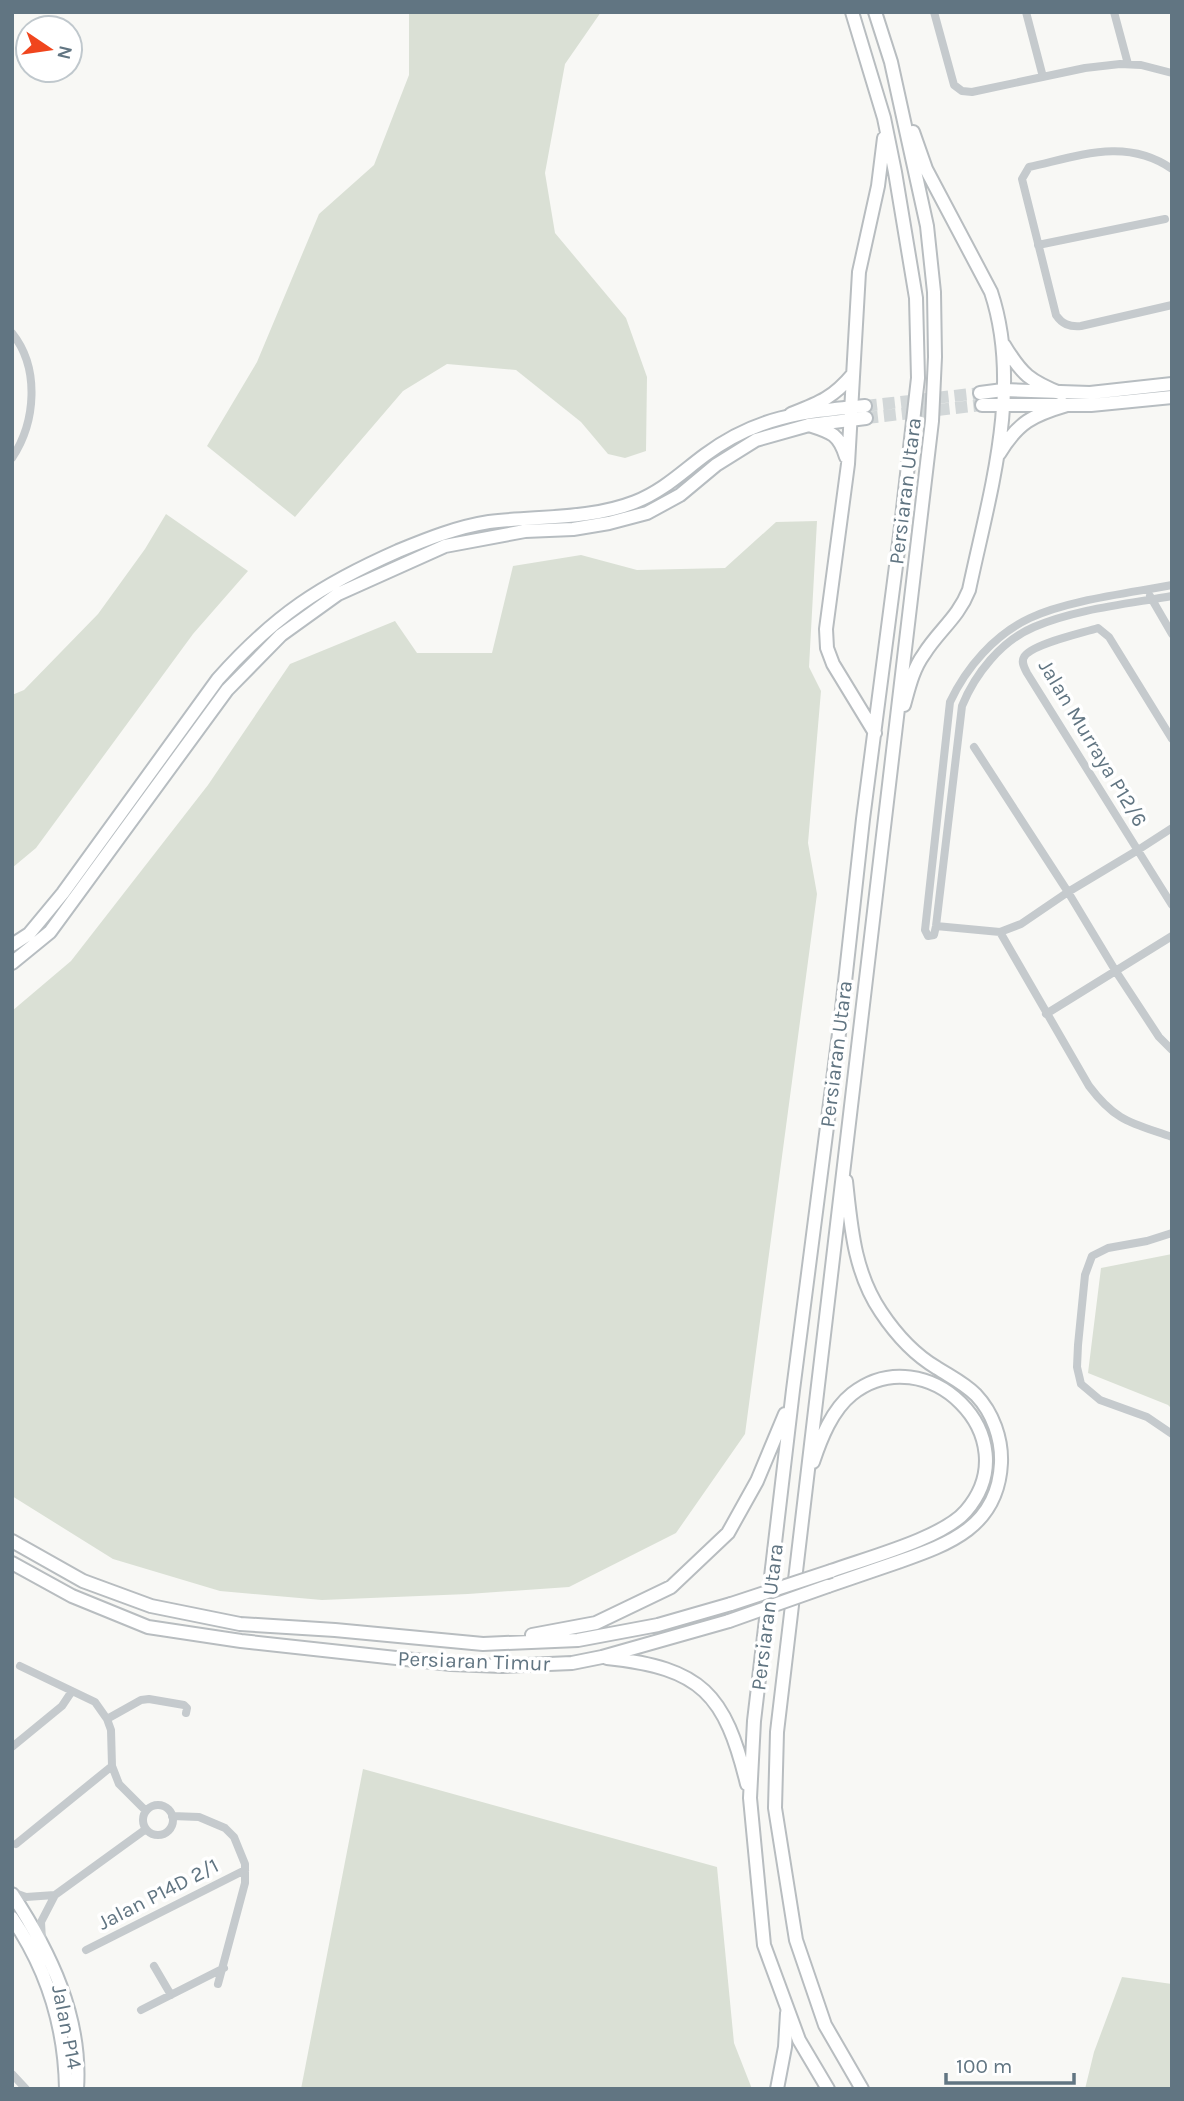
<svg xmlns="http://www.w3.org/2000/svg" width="1184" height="2101" font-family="Karla,sans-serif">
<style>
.green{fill:#dae0d5}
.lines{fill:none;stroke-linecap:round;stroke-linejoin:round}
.secondary-tunnel{stroke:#d2d7d8;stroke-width:12;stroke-dasharray:12 6;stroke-linecap:butt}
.secondary-casing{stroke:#b7bdc1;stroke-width:16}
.primary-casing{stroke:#b8bdc0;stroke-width:16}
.street{stroke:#c5cacd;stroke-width:8}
.secondary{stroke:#fff;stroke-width:12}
.primary{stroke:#fff;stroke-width:12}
.primary-bridge-casing{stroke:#b8bdc0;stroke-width:16;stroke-linecap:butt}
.primary-bridge{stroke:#fff;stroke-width:12}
.labels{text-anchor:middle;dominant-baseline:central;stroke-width:7;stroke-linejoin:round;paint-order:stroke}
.street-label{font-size:21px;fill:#617582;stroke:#fff}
</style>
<rect width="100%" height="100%" fill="#f8f8f5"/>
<path class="green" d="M409,12H601L565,64L545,173L555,233L626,318L647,377L646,451L625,458L608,454L581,422L516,370L447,364L403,391L295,517L207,446L257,362L319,214L374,165L409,75Z
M166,514L248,571L193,634L36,848L12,868V695L24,690L98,614L145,549Z
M817,521L809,667L821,691L808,843L817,894L745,1434L676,1533L569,1587L468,1594L322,1600L220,1591L113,1559L12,1496V1011L71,961L208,785L290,664L395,621L417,653H492L513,566L581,555L637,570L725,568L776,522Z
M1172,1254V1409L1168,1405L1088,1373L1101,1268Z
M363,1769L717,1867L734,2043L752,2089H301Z
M1122,1977L1172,1984V2089H1085L1094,2052Z"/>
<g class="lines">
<path class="secondary-tunnel" d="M865,406L980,393
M866,418L982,405"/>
<defs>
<path id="secondary" d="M980,393L1003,390L1090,393L1172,384
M982,405H1091L1172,397
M12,945L29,934L63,893L218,679C275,615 321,585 398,551C427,539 457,527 489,522C537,516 589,520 635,502C663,491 682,472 705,455C757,416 803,412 865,406
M12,963L50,932L227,690L281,635L338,594L445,546L525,531L573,529L609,523L647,513L680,495L716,465L756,440L809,425L866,418
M12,1894C50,1952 82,2017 77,2089
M12,1918C47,1969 65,2027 66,2089
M777,2089L785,2047L787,2013"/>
<path id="primary" d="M1004,345C1022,375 1030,381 1062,394
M791,414C819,403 833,398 853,374
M809,425C831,432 839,434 846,457
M999,454C1018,422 1033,415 1067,405
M904,705C909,687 913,669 924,654C939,630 958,618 969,590C989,495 1023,388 991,292L926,169L913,132
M875,733L833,664L827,648L826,629L848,464L859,272L878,186L884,138
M813,1462C821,1438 832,1410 852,1394C926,1336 1030,1437 966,1511C943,1538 867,1558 831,1571
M12,1541L83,1581L151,1606L240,1624L335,1630L483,1644L578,1640L658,1625L731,1604
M12,1563L72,1596L148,1627L241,1641L451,1664L502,1666L572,1663L602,1657L729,1621
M828,1586C851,1578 875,1570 898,1562C949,1544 998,1527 1001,1463C1002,1439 993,1413 976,1395C964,1383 951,1377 937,1368C915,1355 895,1333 881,1312C854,1272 851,1227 846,1181
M532,1635L596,1623L671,1587L728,1533L757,1481L785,1414
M607,1658C702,1668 725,1694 747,1784
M828,2089L799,2040L764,1945L750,1798L754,1721L793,1390L841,1018L863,819L900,535L918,378L916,298L895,172L884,118L852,12
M862,2089L825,2025L796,1940L775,1808L777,1732L932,421L935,357L934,292L927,226L891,62L875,12"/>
</defs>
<use href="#secondary" class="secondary-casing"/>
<use href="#primary" class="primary-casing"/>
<path class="street" d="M934,12L954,85L962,91L972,92L1085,68L1120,64L1141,65L1172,73
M1026,12L1043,77
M1114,12L1128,64
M1172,169C1126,137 1079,156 1029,167L1022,179L1056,315C1062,324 1069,327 1081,326L1172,305
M1038,245L1165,219
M12,333C40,368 36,422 12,458
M1172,585C1130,593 1068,600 1030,618C994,635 966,668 950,702L925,930L928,936L934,935L936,926L962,706C975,674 1001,641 1034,627C1076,609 1127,604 1172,596
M1150,596L1172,634
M1172,739L1109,637L1098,628C1083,633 1031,644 1024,657C1021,662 1024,667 1027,673L1172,905
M974,747L1068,892L1115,970L1159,1037L1172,1050
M936,926L1000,932L1021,924L1068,892L1138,850L1172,828
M1000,932L1089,1086C1116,1122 1132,1123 1172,1137
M1046,1014L1172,936
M1172,1233L1147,1241L1108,1248L1092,1256L1085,1275L1078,1345L1077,1367L1081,1384L1100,1400L1147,1417L1172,1434
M20,1666L95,1702L107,1719L111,1730L112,1766L119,1784L146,1811
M107,1719L141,1700L149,1699L184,1705L187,1708L186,1713
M12,1747L62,1706L72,1691
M143 1820a15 15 0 1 1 30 0a15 15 0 1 1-30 0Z
M172,1816L199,1817L225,1828L234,1837L245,1864V1883L218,1984
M16,1844L112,1766
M12,1892L26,1897L55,1895
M42,1940L41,1922L55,1895L146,1829
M86,1950L245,1870
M154,1966L171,1995
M141,2010L224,1968
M12,2074L26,2089"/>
<use href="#secondary" class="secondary"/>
<use href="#primary" class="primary"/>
<defs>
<path id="primary-bridge" d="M731,1604L831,1571
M729,1621L828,1586"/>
</defs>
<use href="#primary-bridge" class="primary-bridge-casing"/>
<use href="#primary-bridge" class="primary-bridge"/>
</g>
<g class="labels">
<g class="street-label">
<text transform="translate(905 491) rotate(-83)">Persiaran Utara</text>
<text transform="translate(1093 743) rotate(59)">Jalan Murraya P12/6</text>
<text transform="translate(836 1054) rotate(-83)">Persiaran Utara</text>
<text transform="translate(767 1617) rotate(-83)">Persiaran Utara</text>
<text transform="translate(474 1661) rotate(2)">Persiaran Timur</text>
<text transform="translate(158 1894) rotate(-27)">Jalan P14D 2/1</text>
<text transform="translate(67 2027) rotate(79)">Jalan P14</text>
</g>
</g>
<rect width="1184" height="2101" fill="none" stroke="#617582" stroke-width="28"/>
<g transform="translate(49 49) rotate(103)"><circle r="33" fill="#ffffff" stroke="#c0c8cd" stroke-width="2"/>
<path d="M0-5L12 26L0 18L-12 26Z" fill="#f0451d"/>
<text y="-10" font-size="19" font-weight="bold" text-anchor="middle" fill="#617582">N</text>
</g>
<path d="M946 2073v10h128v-10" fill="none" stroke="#617582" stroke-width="3.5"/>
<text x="956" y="2073" font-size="21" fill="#617582" stroke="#ffffff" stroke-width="5" paint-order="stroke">100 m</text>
</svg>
